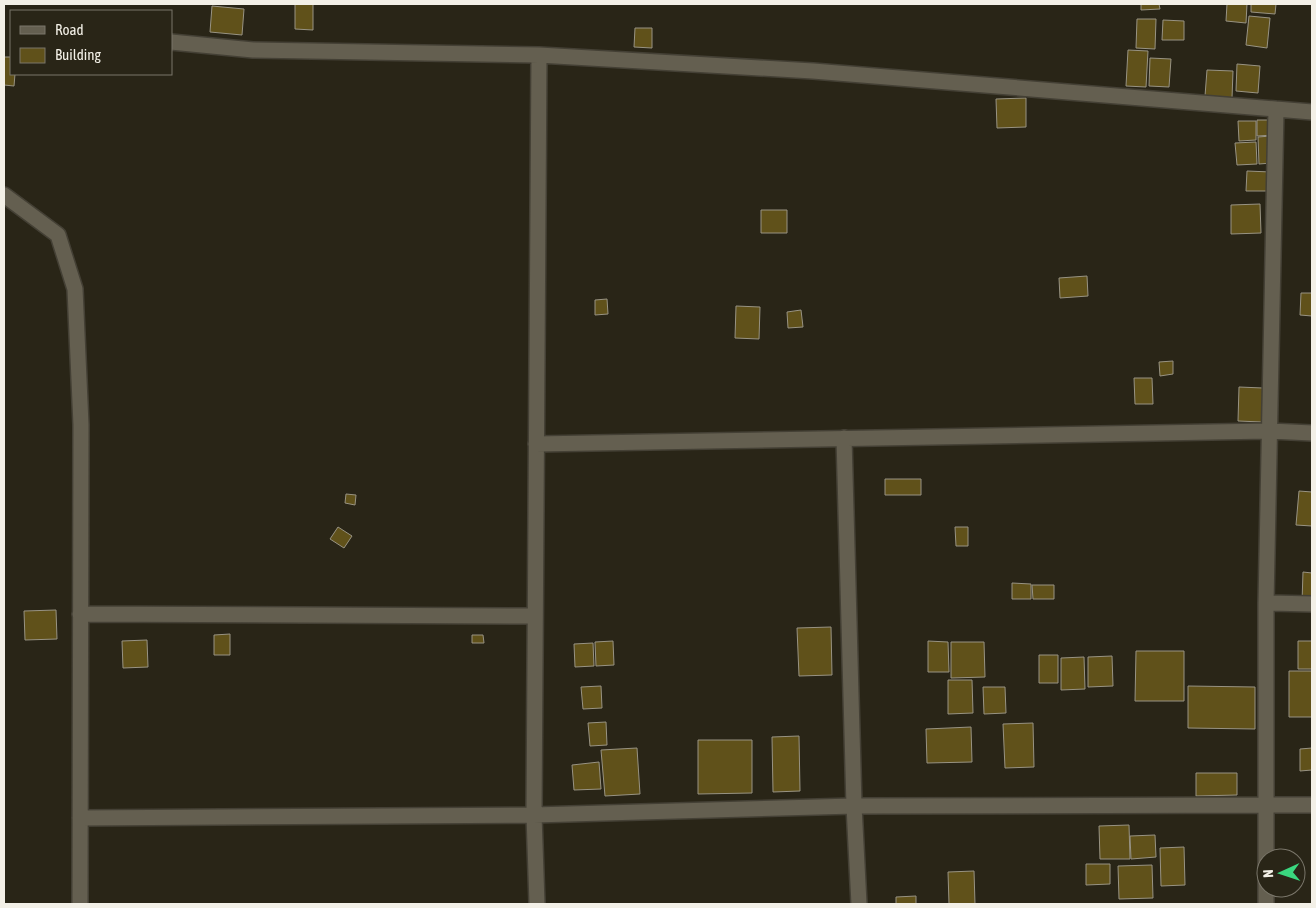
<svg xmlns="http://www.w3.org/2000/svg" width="1316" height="908" font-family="'Asap Condensed',sans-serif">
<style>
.building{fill:#60511a;stroke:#989383}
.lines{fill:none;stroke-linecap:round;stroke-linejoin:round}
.minor-casing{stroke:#444035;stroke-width:18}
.minor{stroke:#645f50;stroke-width:15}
</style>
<rect width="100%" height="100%" fill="#292517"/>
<path class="building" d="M295,4H313V30L295,29Z
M1141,4H1159L1160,9L1141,10Z
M1227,4H1247L1246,23L1226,21Z
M1251,4H1276L1275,14L1251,12Z
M212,6L244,9L242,35L210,32Z
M1249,16L1270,18L1267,48L1246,45Z
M1137,19H1156L1155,49L1136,48Z
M1163,20L1184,21V40H1162Z
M635,28H652V48L634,47Z
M1128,50L1148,51L1146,87L1126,86Z
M4,57H11V74H15L14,86L4,85Z
M1150,58L1171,59L1169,87L1149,86Z
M1237,64L1260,66L1258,93L1236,91Z
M1207,70L1233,71L1232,98L1205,96Z
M1026,98V127L997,128L996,99Z
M1257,120H1274V135L1257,136Z
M1238,121H1256V140L1239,141Z
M1271,136L1272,163L1259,164L1258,137Z
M1256,142L1257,164L1237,165L1235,143Z
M1247,171L1271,172V191H1246Z
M1260,204L1261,233L1231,234V205Z
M761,210H787V233H761Z
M1087,276L1088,296L1060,298L1059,278Z
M1301,293H1312V316L1300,315Z
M607,299L608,314L595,315V300Z
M736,306L760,307L759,339L735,338Z
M801,310L803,327L788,328L787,312Z
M1173,361V374L1160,376L1159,362Z
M1134,378H1152L1153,404H1135Z
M1239,387L1263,388L1262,422L1238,421Z
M885,479H921V495H885Z
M1299,491L1312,492V526L1296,525Z
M346,494L356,495L355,505L345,503Z
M338,527L352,536L344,548L330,539Z
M955,527H968V546H956Z
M1303,572L1312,573V603L1302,602Z
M1012,583L1031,584V599H1012Z
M1032,585H1054V599H1033Z
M56,610L57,639L25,640L24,611Z
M831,627L832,675L799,676L797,628Z
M230,634V655H214V635Z
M472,635H483L484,643H472Z
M147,640L148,667L123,668L122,641Z
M613,641L614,665L596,666L595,642Z
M928,641L948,642L949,672H928Z
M1298,641H1312V669H1298Z
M951,642H984L985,677L951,678Z
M593,643L594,666L575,667L574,644Z
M1136,651H1184V701H1135Z
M1039,655H1058V683H1039Z
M1112,656L1113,686L1088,687V657Z
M1084,657L1085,689L1061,690V658Z
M1289,671H1312V717H1289Z
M948,680H972L973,713L948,714Z
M601,686L602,708L583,709L581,687Z
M1188,686L1255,687V729L1188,728Z
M983,687H1005L1006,713L984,714Z
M606,722L607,745L590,746L588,723Z
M1033,723L1034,767L1005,768L1003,724Z
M971,727L972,762L927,763L926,729Z
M799,736L800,791L773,792L772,737Z
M698,740H752V793L698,794Z
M637,748L640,794L605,796L601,750Z
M1312,748V770L1300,771V749Z
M599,762L601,789L574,790L572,765Z
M1196,773H1237V795L1196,796Z
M1129,825L1130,859H1100L1099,826Z
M1155,835L1156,857L1131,859L1130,836Z
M1184,847L1185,885L1161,886L1160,848Z
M1086,864H1110V884L1086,885Z
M1152,865L1153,898L1119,899L1118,866Z
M974,871L975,904H949L948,872Z
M916,896V904H896V897Z"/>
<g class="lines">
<defs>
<path id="minor" d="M171,42L253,50L539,55L813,71L1312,112
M4,195L58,235L75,289L81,425L80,904
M536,444L1268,431L1312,433
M1266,603L1312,604
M80,614L535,616
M80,818L534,815L854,806L844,438
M537,904L534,815L539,55
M859,904L854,806L1312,805
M1266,904V603L1276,109"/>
</defs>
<use href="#minor" class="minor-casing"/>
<use href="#minor" class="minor"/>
</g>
<rect width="1316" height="908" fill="none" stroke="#f3f0e7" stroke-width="10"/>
<rect x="10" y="10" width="162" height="65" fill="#292517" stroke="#7a766a"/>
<rect x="20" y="26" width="25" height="8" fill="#645f50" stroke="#7a766a"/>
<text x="55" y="35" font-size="15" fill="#f3f0e7">Road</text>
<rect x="20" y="48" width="25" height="15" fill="#60511a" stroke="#7a766a"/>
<text x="55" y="60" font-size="15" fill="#f3f0e7">Building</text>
<g transform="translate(1281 873) rotate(267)"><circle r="24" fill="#292517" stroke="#7a766a"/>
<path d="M0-4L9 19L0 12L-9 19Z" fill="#3ad77f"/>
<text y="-8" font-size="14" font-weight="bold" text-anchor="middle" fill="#f3f0e7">N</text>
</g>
</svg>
